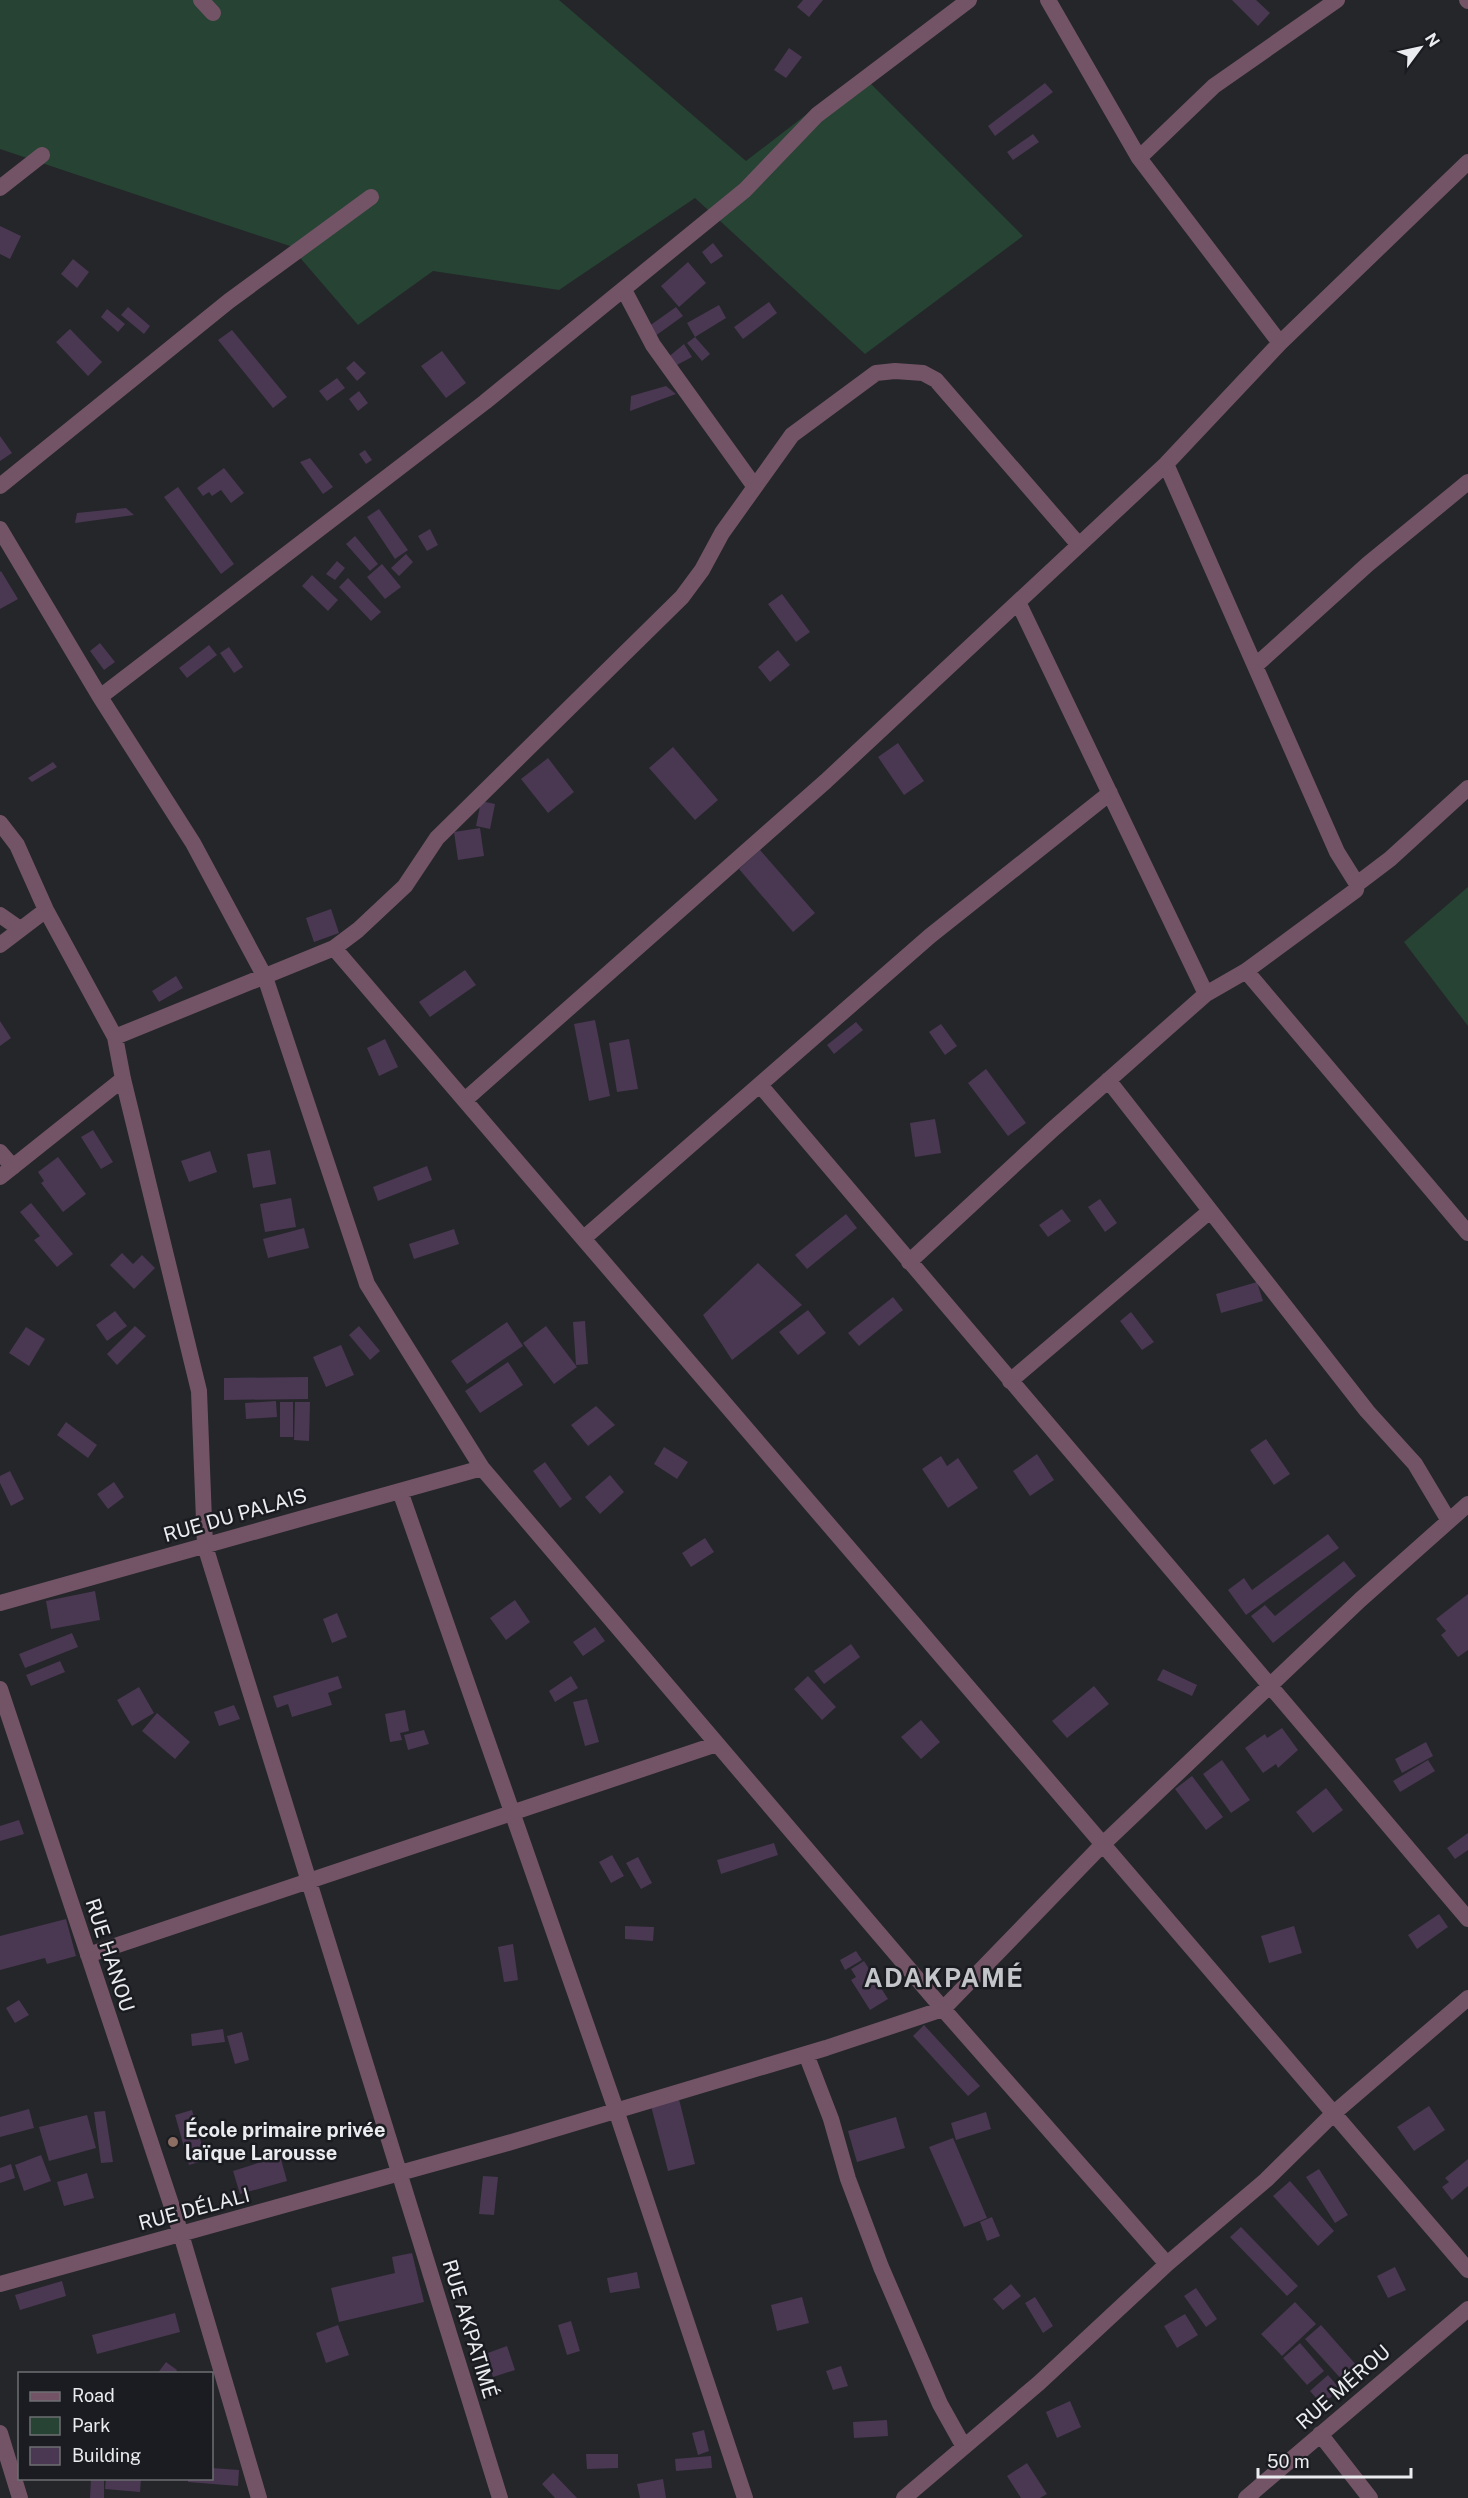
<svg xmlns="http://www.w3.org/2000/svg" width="1468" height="2498" font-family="'Public Sans',sans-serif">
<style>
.green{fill:#274333}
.building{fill:#4a3752}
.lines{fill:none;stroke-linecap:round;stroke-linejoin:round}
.minor{stroke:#735467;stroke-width:16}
.education-dot{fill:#8d6e63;stroke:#1b1c21;stroke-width:2}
.labels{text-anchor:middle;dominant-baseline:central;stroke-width:5;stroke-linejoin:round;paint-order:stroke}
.street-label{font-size:20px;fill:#ebecef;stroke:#1b1c21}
.poi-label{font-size:20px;font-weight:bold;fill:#ebecef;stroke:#1b1c21;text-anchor:start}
.district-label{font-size:26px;font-weight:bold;letter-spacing:1.5px;fill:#c3c5cb;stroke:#1b1c21}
</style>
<rect width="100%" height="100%" fill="#24262a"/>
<path class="green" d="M0,0H559L746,161L860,73L1023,236L865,354L695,198L559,290L433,271L358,325L290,246L0,149Z
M1468,887V1026L1404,942Z"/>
<path class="building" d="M803,0H823L809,17L797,7Z
M1232,0H1256L1270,13L1258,26Z
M789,48L802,57L786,78L774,70Z
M1045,83L1053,92L995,136L988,126Z
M1033,134L1039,142L1013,160L1007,152Z
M0,226L21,236L10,259L0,254Z
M713,243L723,256L711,264L702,252Z
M73,259L89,272L77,288L61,274Z
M688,262L706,283L679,307L661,286Z
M769,302L777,313L743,339L734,327Z
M719,305L726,318L695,337L687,323Z
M128,307L150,326L144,334L121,315Z
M676,307L683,316L651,339L645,329Z
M107,309L125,324L118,332L101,317Z
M70,329L102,362L88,376L56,342Z
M232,330L287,397L273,408L218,340Z
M695,337L710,354L702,361L687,343Z
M684,344L692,357L671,368L666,359Z
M442,351L466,383L446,398L421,366Z
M354,361L366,373L357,381L346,368Z
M337,378L345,388L327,401L319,391Z
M666,386L676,394L630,411L631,396Z
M359,391L368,403L358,411L349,399Z
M0,436L12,453L0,461Z
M365,450L372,460L366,464L359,454Z
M310,458L333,487L323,494L300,462Z
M224,468L244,493L231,503L221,490L212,496L209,492L203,496L197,488Z
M178,487L234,564L221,574L164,497Z
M126,508L134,515L75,523L77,513Z
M379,509L408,550L395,559L367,517Z
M430,529L438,545L427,551L418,536Z
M355,536L378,564L370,571L346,544Z
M406,554L413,562L399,576L391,568Z
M337,561L345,568L335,580L326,574Z
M382,564L401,587L385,599L367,577Z
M1,571L18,599L0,609V572Z
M312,575L338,600L328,611L302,586Z
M348,578L381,612L371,621L339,587Z
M782,594L810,632L796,642L768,604Z
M100,643L115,662L104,670L90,651Z
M209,645L217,655L187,678L179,668Z
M229,647L243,667L234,673L220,653Z
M778,650L790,665L770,682L758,667Z
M898,743L924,781L904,795L878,757Z
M673,747L718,800L695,820L649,768Z
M548,758L574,792L548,813L521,779Z
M53,762L57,767L32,782L28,778Z
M481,801L495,804L490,829L476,826Z
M480,828L484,856L458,860L454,832Z
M760,850L815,913L793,932L739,869Z
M331,909L339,933L314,942L306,918Z
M465,970L476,985L430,1017L419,1002Z
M176,976L183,988L159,1002L152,991Z
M595,1020L610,1096L589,1101L574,1024Z
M0,1021L11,1038L0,1046Z
M856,1022L863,1030L834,1054L827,1045Z
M941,1024L957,1046L945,1055L929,1032Z
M385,1039L398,1067L379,1076L367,1048Z
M629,1039L638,1089L617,1092L609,1043Z
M986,1069L1026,1123L1008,1136L968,1083Z
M935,1119L941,1153L915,1157L910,1123Z
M93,1130L113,1162L101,1169L81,1137Z
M270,1150L276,1184L253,1188L247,1154Z
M210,1151L217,1172L189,1182L181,1161Z
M58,1157L86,1194L63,1212L41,1183L44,1181L38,1172Z
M427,1166L432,1180L378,1201L373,1187Z
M291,1198L296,1227L265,1232L260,1204Z
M1100,1199L1117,1223L1105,1232L1088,1207Z
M31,1203L73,1254L57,1267L34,1240L40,1236L20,1212Z
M1062,1209L1071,1221L1048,1237L1039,1225Z
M846,1214L857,1228L807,1269L795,1255Z
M304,1228L309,1248L268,1258L263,1239Z
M454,1229L459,1244L414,1259L409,1244Z
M122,1253L133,1264L142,1255L155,1268L134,1289L110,1265Z
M758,1263L802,1305L732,1360L703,1315Z
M1257,1282L1263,1301L1221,1313L1216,1294Z
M893,1297L903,1310L859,1346L848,1333Z
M808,1310L826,1333L798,1355L779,1332Z
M115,1311L127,1326L107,1341L96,1325Z
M1131,1312L1154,1342L1142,1350L1120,1321Z
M585,1321L588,1364L576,1365L573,1322Z
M507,1322L523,1346L467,1384L451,1361Z
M135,1326L146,1336L117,1365L107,1354Z
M359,1326L380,1351L370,1360L349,1335Z
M546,1326L577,1367L554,1384L523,1343Z
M26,1327L45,1339L29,1366L9,1353Z
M341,1345L354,1375L326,1387L313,1357Z
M508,1362L523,1385L480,1413L465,1391Z
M308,1377V1399L224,1400V1378Z
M276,1401L277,1417L246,1419L245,1403Z
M280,1402H293V1437H280Z
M295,1402H310L309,1441L294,1440Z
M596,1406L615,1425L588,1446L571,1425Z
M66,1422L97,1445L88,1458L57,1435Z
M1266,1439L1290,1474L1274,1485L1250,1450Z
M664,1447L688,1462L677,1479L654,1464Z
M1037,1454L1054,1480L1030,1496L1013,1471Z
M941,1456L947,1466L958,1458L978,1488L948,1508L922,1469Z
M545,1462L572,1499L560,1508L533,1471Z
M10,1471L24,1499L11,1506L0,1483V1476Z
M610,1475L624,1492L600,1514L585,1497Z
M114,1482L124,1497L108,1509L97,1494Z
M1328,1534L1339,1548L1246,1615L1228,1590L1244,1578L1252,1590Z
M705,1538L714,1552L691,1567L682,1553Z
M1344,1561L1356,1576L1273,1643L1251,1616L1265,1605L1275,1616Z
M95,1591L100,1620L51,1629L46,1601Z
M1468,1594V1650L1458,1657L1441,1635L1446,1631L1436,1619Z
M515,1600L530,1622L506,1640L490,1618Z
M337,1613L347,1637L332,1643L323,1619Z
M595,1627L605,1641L583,1656L573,1642Z
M72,1633L78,1647L25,1668L19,1654Z
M851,1644L860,1657L824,1684L814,1671Z
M60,1661L65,1672L31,1686L26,1675Z
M1163,1669L1197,1685L1192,1696L1157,1680Z
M338,1676L342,1688L328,1693L332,1705L292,1717L288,1704L277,1708L273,1696Z
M571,1676L578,1688L555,1702L549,1691Z
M808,1676L836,1707L822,1720L794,1689Z
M1094,1686L1109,1704L1067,1738L1052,1721Z
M139,1687L154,1713L132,1726L117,1700Z
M587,1699L599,1742L585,1746L573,1702Z
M234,1705L240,1719L219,1726L214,1712Z
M405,1710L409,1731L400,1733L402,1740L390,1742L385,1714Z
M157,1713L190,1742L175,1759L142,1731Z
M921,1720L940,1742L921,1759L901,1737Z
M1282,1728L1298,1750L1278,1768L1276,1764L1263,1773L1245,1748L1265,1734L1267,1738Z
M424,1730L429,1744L408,1750L404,1735Z
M1426,1742L1433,1756L1402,1773L1395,1759Z
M1222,1760L1250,1800L1231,1813L1203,1774Z
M1428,1760L1435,1771L1400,1792L1393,1781Z
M1192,1776L1223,1817L1206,1830L1175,1789Z
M1326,1788L1343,1810L1313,1833L1296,1812Z
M19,1820L24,1834L0,1841V1826Z
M1468,1833V1850L1455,1859L1447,1848Z
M774,1843L778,1855L721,1874L717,1860Z
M612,1855L624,1876L611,1883L599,1862Z
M638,1857L652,1883L641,1889L626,1863Z
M1439,1914L1448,1927L1417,1949L1408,1935Z
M66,1919L76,1956L47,1964L45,1958L0,1970V1936Z
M625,1926L654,1927L653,1941L625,1939Z
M1294,1926L1302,1953L1269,1963L1261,1936Z
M513,1944L518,1980L504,1982L498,1947Z
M856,1951L862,1960L845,1970L840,1960Z
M864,1961L888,1999L870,2010L851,1980L856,1977L851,1969Z
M19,2000L29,2015L15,2023L6,2008Z
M924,2025L980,2086L968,2096L913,2036Z
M223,2029L225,2042L192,2046L191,2034Z
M242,2032L249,2060L235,2064L227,2036Z
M679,2099L695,2164L668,2171L651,2106Z
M1429,2106L1445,2130L1414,2151L1397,2127Z
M29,2109L34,2128L0,2137V2117Z
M192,2110L206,2160L189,2165L175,2115Z
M105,2111L113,2162L101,2163L94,2112Z
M986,2112L991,2129L956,2140L951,2123Z
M87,2115L96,2148L49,2161L39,2127Z
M896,2117L905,2148L857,2162L848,2131Z
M953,2138L987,2218L964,2227L929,2147Z
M41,2155L51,2181L24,2191L15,2165Z
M280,2156L287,2181L240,2194L233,2171Z
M1468,2159V2186L1452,2200L1442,2187L1449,2182L1445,2178Z
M11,2164L15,2178L0,2183V2168Z
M1319,2169L1348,2215L1335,2223L1306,2177Z
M87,2173L94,2198L64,2206L57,2182Z
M483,2176L498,2177L494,2215L479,2214Z
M1290,2181L1334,2231L1318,2246L1273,2196Z
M992,2217L1000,2236L987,2241L980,2222Z
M1241,2227L1298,2286L1287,2296L1230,2237Z
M412,2253L424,2302L339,2322L331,2288L395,2273L392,2257Z
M1395,2267L1406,2290L1388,2298L1377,2276Z
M637,2272L640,2288L610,2293L607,2278Z
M62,2281L66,2296L20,2310L15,2295Z
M1011,2284L1021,2296L1003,2310L993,2299Z
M1196,2288L1217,2319L1206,2327L1184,2296Z
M802,2297L809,2323L777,2331L771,2305Z
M1035,2297L1053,2326L1043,2333L1025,2303Z
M1295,2302L1316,2324L1282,2356L1261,2334Z
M175,2313L180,2332L97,2354L92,2335Z
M1185,2314L1198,2335L1177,2348L1164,2326Z
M571,2321L580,2351L567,2355L558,2325Z
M338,2325L349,2355L326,2363L316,2333Z
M1321,2325L1358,2367L1343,2381L1305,2339Z
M1300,2343L1324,2371L1307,2385L1283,2358Z
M507,2346L515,2370L493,2377L485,2354Z
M166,2362L177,2370L175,2374H157Z
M841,2366L848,2386L833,2390L826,2371Z
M1328,2375L1340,2389L1322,2405L1310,2391Z
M1070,2401L1081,2427L1057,2438L1046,2412Z
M887,2420L888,2436L854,2438L853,2422Z
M704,2430L709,2451L698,2455L692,2433Z
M586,2454H618V2468L587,2469Z
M711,2456L712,2468L676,2471L675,2459Z
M1027,2463L1047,2494L1040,2498H1021L1007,2476Z
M212,2468L239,2470L238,2486L188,2482V2478H212Z
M553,2473L577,2498H555L542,2484Z
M91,2478H104V2498H90Z
M106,2478H141L140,2492L105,2489Z
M663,2479L666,2498H640L637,2484Z"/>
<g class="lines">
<path class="minor" d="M201,0L213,13
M1048,0L1139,158L1280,343
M1467,0L1468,1
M1139,158L1214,86L1337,0
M0,188L42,155
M624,290L653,345L755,487
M0,486L229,301L371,197
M0,529L100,697L193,843L265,977L367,1284L482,1468L943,2009L1167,2264
M1018,602L1206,994
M1255,666L1368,564L1468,482
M100,697L485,402L745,190L817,115L969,0
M0,823L17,845L46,910L115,1037L123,1079L199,1391L205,1546L500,2498
M1357,884L1390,859L1468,788
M0,915L20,929
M0,945L46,910
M334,948L1468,2270
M1246,971L1468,1233
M115,1037L334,948L358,930L405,886L437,838L682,597L702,570L722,533L792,435L876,373L895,371L923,373L936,380L1079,545
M1108,1080L1367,1411L1415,1464L1449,1521
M760,1085L1468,1919
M466,1099L826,781L1166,464L1280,343L1468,162
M0,1152L13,1167
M0,1177L123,1079
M584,1238L930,936L1110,793
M909,1262L1052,1130L1206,994L1246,971L1356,890L1357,884L1337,852L1166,464
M1010,1381L1210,1211
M400,1491L616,2110L745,2498
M0,1603L482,1468
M0,1689L181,2234L259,2498
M88,1955L717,1744
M806,2054L831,2119L848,2179L881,2267L940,2404L964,2447
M0,2284L508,2143L826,2048L943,2009L1102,1845L1360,1600L1468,1504
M0,2433L20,2498
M1320,2434L1370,2498
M904,2498L1039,2383L1167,2264L1266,2180L1334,2113L1468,1998
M1246,2498L1468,2309"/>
</g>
<circle class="education-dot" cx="173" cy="2142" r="6"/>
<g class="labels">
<g class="street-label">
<text transform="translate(235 1515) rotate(-16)">RUE DU PALAIS</text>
<text transform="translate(110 1955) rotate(72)">RUE HANOU</text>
<text transform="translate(194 2209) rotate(-15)">RUE DÉLALI</text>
<text transform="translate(470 2329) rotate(73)">RUE AKPATIMÉ</text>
<text transform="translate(1343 2387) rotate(-41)">RUE MÉROU</text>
</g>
<g class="poi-label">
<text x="185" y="2130">École primaire privée<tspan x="185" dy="23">laïque Larousse</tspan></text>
</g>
<g class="district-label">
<text x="944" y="1977">ADAKPAMÉ</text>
</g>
</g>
<rect x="18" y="2372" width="195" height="108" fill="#1b1c21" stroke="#6e6f73" stroke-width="1.5"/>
<rect x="30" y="2392" width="30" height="9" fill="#735467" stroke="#6e6f73" stroke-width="1.5"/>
<text x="72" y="2402" font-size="18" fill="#ebecef">Road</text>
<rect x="30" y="2417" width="30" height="18" fill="#274333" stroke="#6e6f73" stroke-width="1.5"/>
<text x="72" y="2432" font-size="18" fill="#ebecef">Park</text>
<rect x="30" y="2447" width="30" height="18" fill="#4a3752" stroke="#6e6f73" stroke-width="1.5"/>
<text x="72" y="2462" font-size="18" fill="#ebecef">Building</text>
<g transform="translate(1420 48) rotate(57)" stroke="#1b1c21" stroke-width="4.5" paint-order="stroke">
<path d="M0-4.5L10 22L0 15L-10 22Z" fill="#ebecef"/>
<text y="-9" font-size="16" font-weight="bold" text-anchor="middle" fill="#ebecef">N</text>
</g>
<path d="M1258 2468v9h153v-9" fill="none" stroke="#ebecef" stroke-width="3"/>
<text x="1267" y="2468" font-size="18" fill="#ebecef" stroke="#1b1c21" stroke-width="4.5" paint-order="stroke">50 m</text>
</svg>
